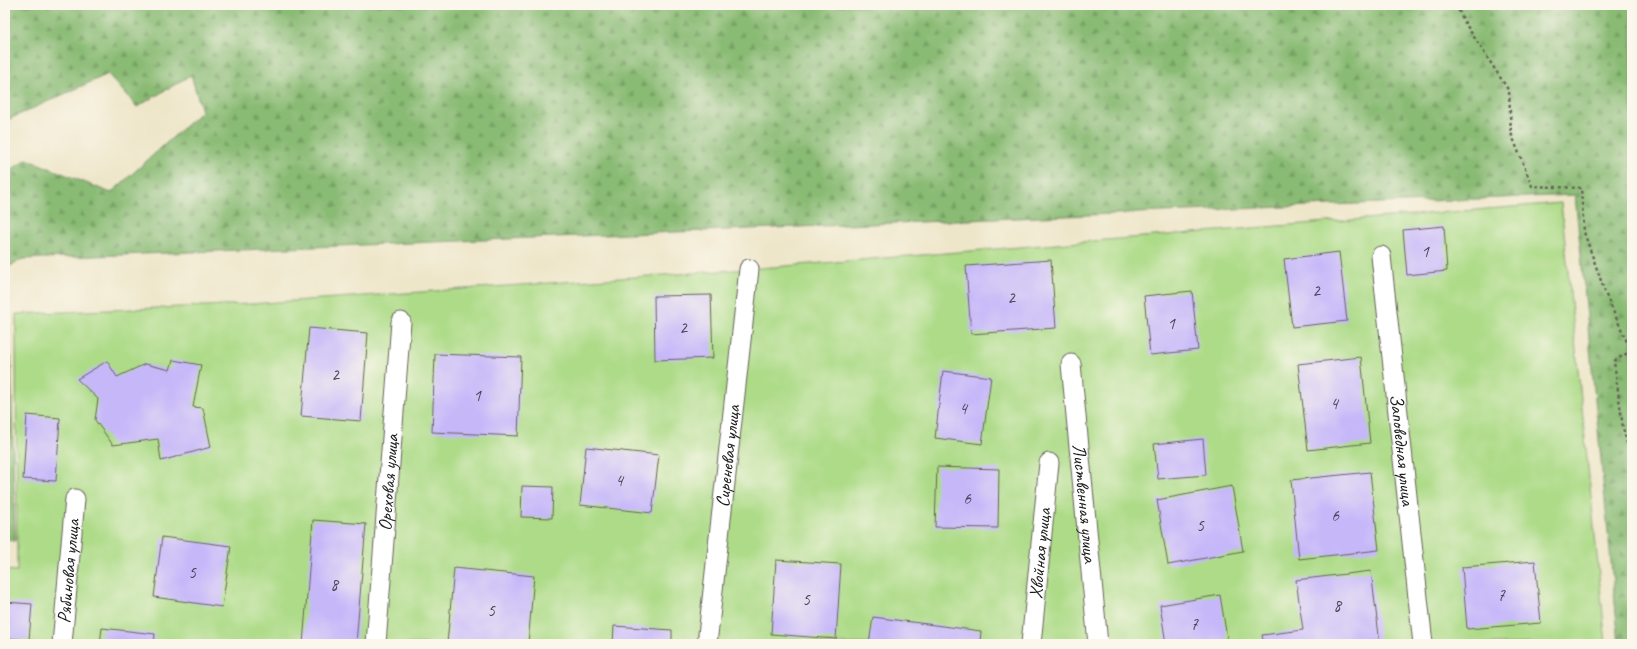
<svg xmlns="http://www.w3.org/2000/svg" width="1637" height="649" font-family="Caveat,sans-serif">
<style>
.forest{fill:url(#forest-firs);stroke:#536c48}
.garden{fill:#addb88;stroke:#647c52}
.building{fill:#c6b7f9}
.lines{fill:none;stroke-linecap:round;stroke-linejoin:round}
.minor-casing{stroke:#666359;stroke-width:21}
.path{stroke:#666359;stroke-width:2.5;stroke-dasharray:3 3;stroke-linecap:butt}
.minor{stroke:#fff;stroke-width:19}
.labels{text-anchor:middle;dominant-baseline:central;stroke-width:4;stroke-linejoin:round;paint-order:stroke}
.number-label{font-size:17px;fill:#464353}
.street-label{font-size:19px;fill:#1c1c1c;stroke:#fbf7ec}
</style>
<defs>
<pattern id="forest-firs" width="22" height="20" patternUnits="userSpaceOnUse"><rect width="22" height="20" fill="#8abb74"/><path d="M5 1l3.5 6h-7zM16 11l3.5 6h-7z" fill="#76a064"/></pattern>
</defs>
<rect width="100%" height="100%" fill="#fbf7ec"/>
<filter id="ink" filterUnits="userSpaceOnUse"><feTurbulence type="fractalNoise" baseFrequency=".025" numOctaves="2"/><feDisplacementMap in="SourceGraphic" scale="8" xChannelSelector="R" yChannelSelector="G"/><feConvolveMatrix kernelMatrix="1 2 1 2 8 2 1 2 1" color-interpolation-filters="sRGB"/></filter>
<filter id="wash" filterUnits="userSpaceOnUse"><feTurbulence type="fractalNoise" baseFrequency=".012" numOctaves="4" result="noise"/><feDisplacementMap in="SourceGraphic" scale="16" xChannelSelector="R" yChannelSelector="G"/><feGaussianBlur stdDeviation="0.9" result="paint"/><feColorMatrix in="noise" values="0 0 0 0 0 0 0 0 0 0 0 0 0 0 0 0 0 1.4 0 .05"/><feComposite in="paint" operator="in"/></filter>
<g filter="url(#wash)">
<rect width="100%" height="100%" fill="#eee6c9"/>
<path class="forest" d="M5,5H1632V644H1619L1575,195L22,259L5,269V174L27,159L111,193L202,111L191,75L137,107L108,74L5,121Z
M5,356H11L15,541L5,540Z"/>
<path class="garden" d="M1561,203L1606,644H5V570L17,571L16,314L250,304L749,269Z"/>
<g id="blocks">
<path class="building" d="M1444,226L1447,271L1407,275L1403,230Z
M1339,252L1347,321L1292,327L1284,259Z
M1051,260L1056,328L971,334L966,266Z
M1192,291L1198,350L1150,355L1144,296Z
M711,295L713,358L655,360L654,296Z
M309,328L368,333L361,421L301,416Z
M435,354L521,357L518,436L432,432Z
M1361,357L1370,443L1308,450L1298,364Z
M173,360L201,365L193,407L203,408L211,447L161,461L158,439L113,445L95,420L98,399L77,379L107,361L117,377L145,364L170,370Z
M943,371L991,377L982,444L935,438Z
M27,415L60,418L56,481L23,479Z
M1203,439L1206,475L1158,479L1154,444Z
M586,447L659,455L652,513L580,505Z
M937,467L999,469L998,528L935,527Z
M1370,472L1379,550L1299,559L1291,480Z
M522,486L553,487L552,518L521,517Z
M1232,486L1243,551L1168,565L1157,500Z
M313,520L366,524L356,644H303Z
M162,537L231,546L222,607L154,597Z
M776,560L841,564L836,639L771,634Z
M1535,561L1541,623L1467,629L1462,567Z
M454,568L534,576L528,644H447Z
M1371,571L1380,644H1264L1262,635L1303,630L1296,580Z
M1220,595L1228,644H1166L1160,605Z
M5,602L32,604L29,640L5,638Z
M873,617L981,631L980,644H869Z
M614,626L672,630V644H613Z
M102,628L155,634L154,644H100Z"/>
</g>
</g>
<g filter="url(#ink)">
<use href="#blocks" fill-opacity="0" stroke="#666359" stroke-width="1"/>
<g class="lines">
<defs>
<g id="minor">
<path id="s1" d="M1381,256L1423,644"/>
<path id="s2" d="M1071,364L1098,644"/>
<path id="s3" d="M62,644L75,499"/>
<path id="s4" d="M376,644L401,322"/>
<path id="s5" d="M707,644L749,269"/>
<path id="s6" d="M1031,644L1049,463"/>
</g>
</defs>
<use href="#minor" class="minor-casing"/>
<path class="path" d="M1456,5L1465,23L1509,91L1511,133L1532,186L1581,188L1584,232L1606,295L1631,351L1614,361L1623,428L1632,461"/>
<use href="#minor" class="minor"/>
</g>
</g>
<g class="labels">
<g class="number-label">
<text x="1425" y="251">1</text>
<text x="1316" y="290">2</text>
<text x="1011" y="297">2</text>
<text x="1171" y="323">1</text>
<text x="683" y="327">2</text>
<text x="335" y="374">2</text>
<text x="477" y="395">1</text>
<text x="1334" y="403">4</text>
<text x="963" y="408">4</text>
<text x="619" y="480">4</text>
<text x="967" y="498">6</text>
<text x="1335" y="515">6</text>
<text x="1200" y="525">5</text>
<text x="192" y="572">5</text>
<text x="334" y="584">8</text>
<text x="1501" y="595">7</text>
<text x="806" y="599">5</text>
<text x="1337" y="605">8</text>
<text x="491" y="610">5</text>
<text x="1194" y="624">7</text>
</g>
<g class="street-label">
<text stroke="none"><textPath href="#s1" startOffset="195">Заповедная улица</textPath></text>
<text stroke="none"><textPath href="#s5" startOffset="189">Сиреневая улица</textPath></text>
<text stroke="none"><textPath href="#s4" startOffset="162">Ореховая улица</textPath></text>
<text stroke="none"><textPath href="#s2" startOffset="140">Лиственная улица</textPath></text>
<text stroke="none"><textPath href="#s6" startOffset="91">Хвойная улица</textPath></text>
<text stroke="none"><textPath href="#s3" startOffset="73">Рябиновая улица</textPath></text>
</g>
</g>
<rect width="1637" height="649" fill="none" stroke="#fbf7ec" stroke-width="20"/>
</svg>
